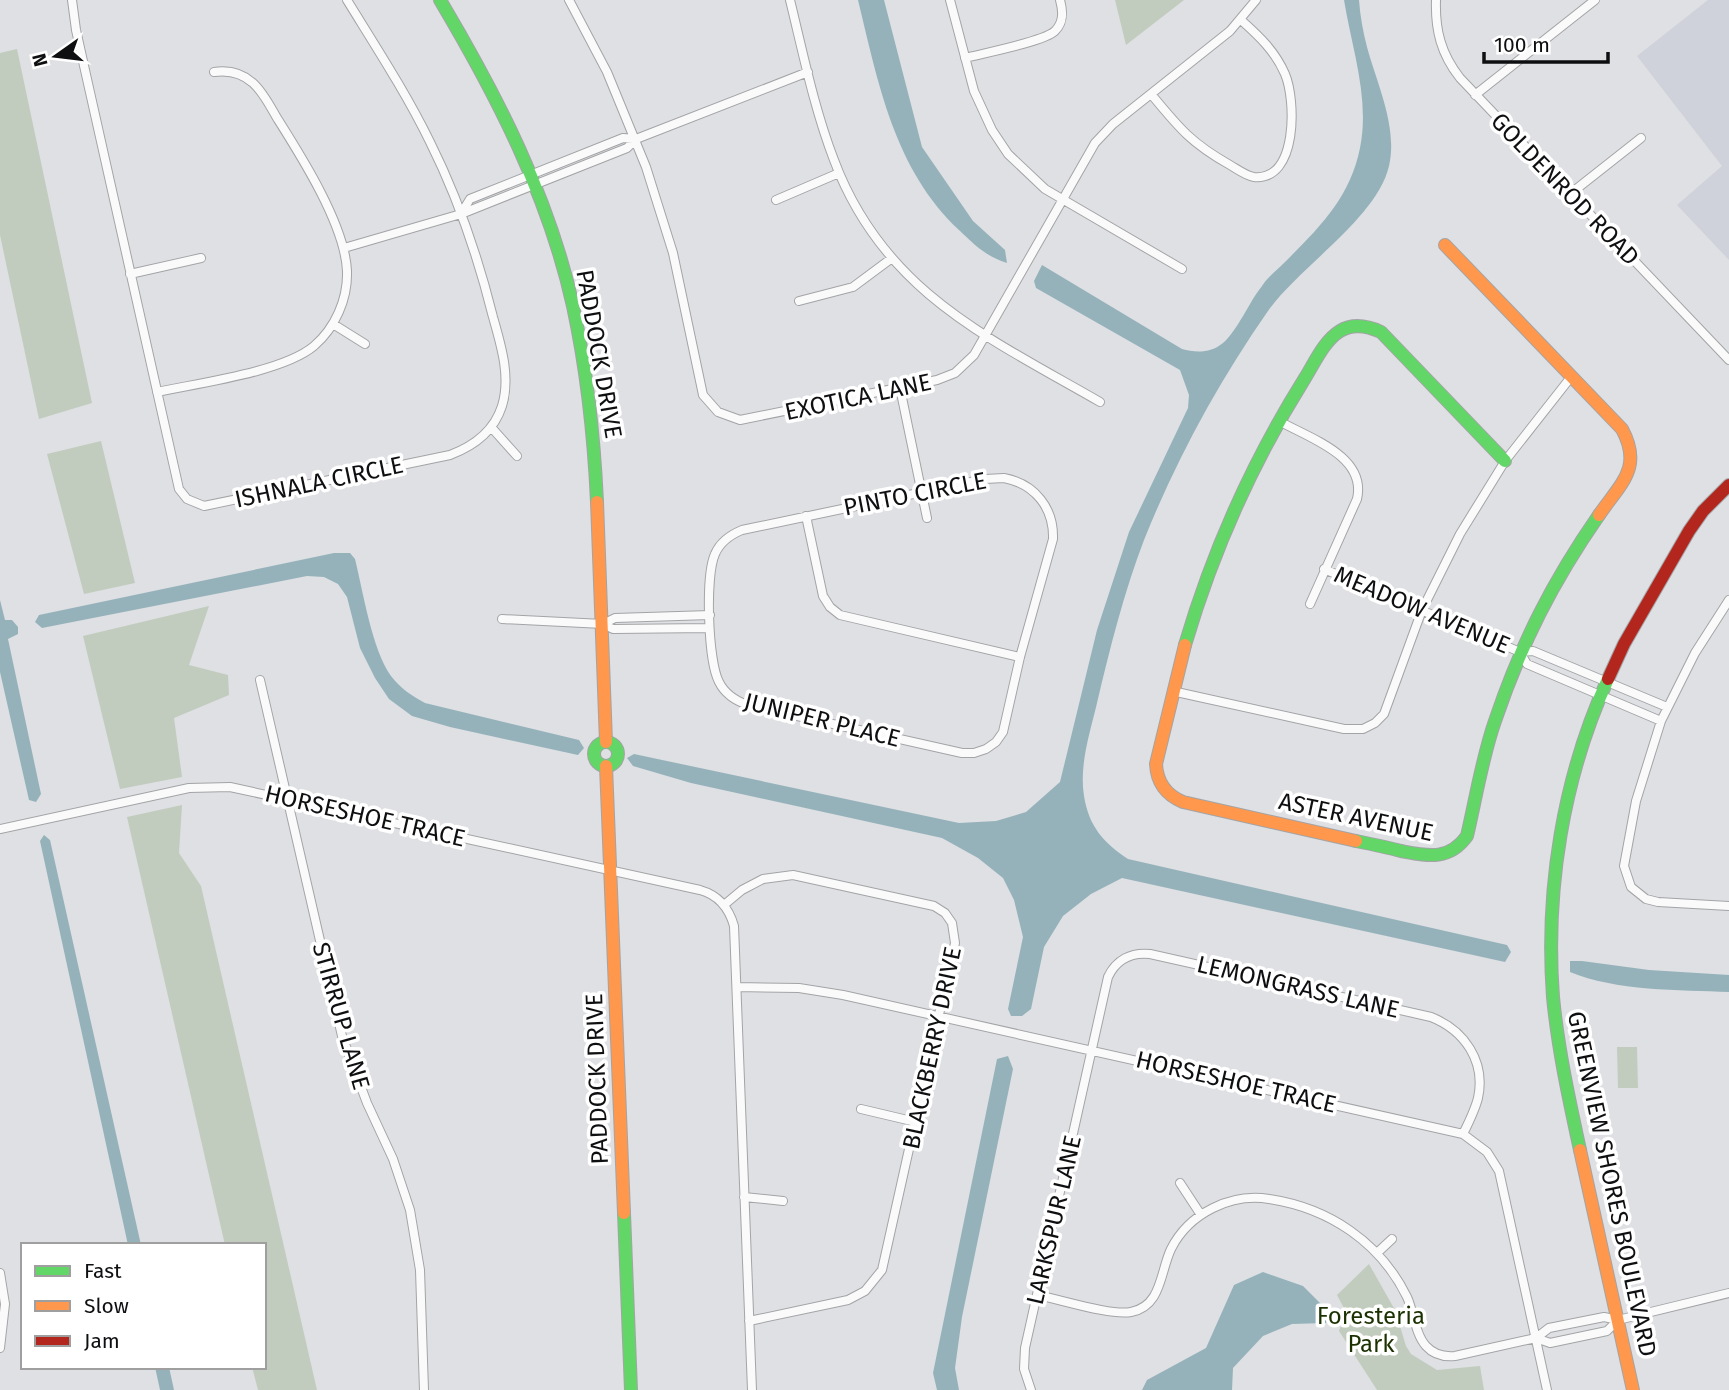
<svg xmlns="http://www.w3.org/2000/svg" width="1729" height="1390" font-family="'Fira Sans',sans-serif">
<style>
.built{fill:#cfd2da}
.green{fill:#c2ccbe}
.water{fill:#95b2bb}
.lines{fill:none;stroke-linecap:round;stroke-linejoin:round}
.street-casing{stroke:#a3a4a6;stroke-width:10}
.fast-casing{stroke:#a3a4a6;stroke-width:14}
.slow-casing{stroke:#a3a4a6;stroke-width:14}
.jam-casing{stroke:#a3a4a6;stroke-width:14}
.street{stroke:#fafafb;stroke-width:8}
.fast{stroke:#63d668;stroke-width:12}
.slow{stroke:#ff974d;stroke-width:12}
.jam{stroke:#b3261e;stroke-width:12}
.labels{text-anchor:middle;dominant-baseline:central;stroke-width:7;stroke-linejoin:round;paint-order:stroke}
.street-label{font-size:24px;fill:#0e0f11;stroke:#fff}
.park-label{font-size:24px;fill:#1b3101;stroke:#fff}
</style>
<rect width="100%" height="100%" fill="#dee0e3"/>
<path class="built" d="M1708,0H1729V260L1677,205L1722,166L1637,56Z"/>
<path class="green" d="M1115,0H1184L1126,45Z
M17,49L92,403L39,419L0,235V53Z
M101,441L135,583L84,594L47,454Z
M209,606L189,665L228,675L229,695L174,718L182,777L120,789L83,636Z
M182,805L179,853L201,886L317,1390H258L252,1367H264V1245H225L127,817Z
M1617,1047H1637L1638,1088H1618Z
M1369,1264L1395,1310L1406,1346L1411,1354L1437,1370L1480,1366L1484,1390H1377L1339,1331L1346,1312L1337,1295Z"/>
<path class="water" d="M858,0H884L922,147L973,221L1005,250L1007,263C984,255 976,246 959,230C894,169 878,82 858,0Z
M1344,0H1359C1360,15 1363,32 1367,47C1377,84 1398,127 1389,166C1377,218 1299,267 1268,311C1219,381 1176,460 1144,540C1124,592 1110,648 1097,703C1090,733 1079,765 1084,796C1089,827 1104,843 1128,859L1507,945L1511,952L1505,962L1122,878L1091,894L1063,916L1044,947L1031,1009L1022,1016H1011L1008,1009L1023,937L1014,900L1003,878L978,858L942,838L691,783L633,766L627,758L634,754L959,823L996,821L1026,812L1060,782L1097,630L1129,532L1188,408L1189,395L1180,370L1036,288L1034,281L1042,265L1182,349C1196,353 1211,353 1223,343C1238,330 1249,302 1262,286C1268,277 1277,270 1284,263C1319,228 1350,198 1360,148C1370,99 1352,49 1344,0Z
M334,553H350L355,559C363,591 372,650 391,676C400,688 412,696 425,703L579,740L584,748L578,755L450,727L412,716L389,699L375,678L360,648L347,597L338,584L324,577L307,576L42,628L35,622L39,615Z
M0,600L5,620H12L18,627V634L8,639L41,794L36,802L29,800L0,672Z
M44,835L50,840L141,1245H128L40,841Z
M1570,961H1582L1649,970L1729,975V992C1680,990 1615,991 1570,972Z
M1008,1056L1013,1069L962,1317L955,1368L959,1390H937L933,1373L997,1059Z
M1263,1272L1303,1286L1329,1312L1326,1323L1292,1324L1263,1336L1233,1368L1232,1390H1142L1147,1380L1206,1348L1234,1285Z
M155,1367H169L174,1390H160Z"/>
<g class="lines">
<defs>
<path id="street" d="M72,0L76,30L179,489L187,499L204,506L450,455C474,446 494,431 502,406C511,377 501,345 493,317C478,257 458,198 430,142C406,93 376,47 347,0
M569,0L607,72L646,167L673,253L703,395L718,412L740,420L937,380L955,373L974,355L1095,143L1113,124L1230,31L1256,0
M790,0C803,53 814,108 834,160C883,291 987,337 1100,402
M950,0L974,91L992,130L1008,154L1045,189L1182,269
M1436,0C1435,30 1441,54 1460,78L1729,360
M965,58C984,53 1043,42 1055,31C1064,22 1063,11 1060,0
M1151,94C1179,128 1191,143 1230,165C1237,169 1246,176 1254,177C1298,181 1296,100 1285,74C1275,51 1259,36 1241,20
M1475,95L1595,0
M1570,194L1641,138
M776,200L839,173
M462,212L470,199L623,138L636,139
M344,248L461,214L627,148L636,139L808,72
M130,274L201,258
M799,301L853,287L892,258
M333,324L365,344
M900,388L927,518
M157,392C199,383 283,372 314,346C335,328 348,299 347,271C345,225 301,156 277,118C270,106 263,92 253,83C242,73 228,70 214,72
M1279,421C1309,438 1367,456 1357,499L1310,604
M491,427L517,456
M1004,478C1035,484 1054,508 1053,539L1020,657L1003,732L996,742L986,749L974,753H962L748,705C736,701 725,694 719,682C708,661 705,576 715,554C720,542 730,535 742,530L985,479Z
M806,516L823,596L830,607L840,615L1020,657
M1324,569L1520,652
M1729,600L1695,653L1661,721L1636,801L1624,866L1631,887L1646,899L1658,902L1729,906
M502,619L603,624L613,629L709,628
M603,624L615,618L710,615
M260,680L342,1036L367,1103L393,1159L410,1210L420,1270L424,1390
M1172,691L1344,729H1363L1375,723L1384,714L1422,610L1460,534L1505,461L1571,377
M1661,721L1527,664L1520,652L1533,651L1667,707
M0,829L189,788L230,787L700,890C718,895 729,908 734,926L752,1390
M724,905L742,890L763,879L793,875L934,906L945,913L952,923L955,943L882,1270L865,1291L848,1300L749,1321
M737,987L799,988L843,995L1463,1134L1487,1152L1499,1171L1547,1390
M861,1109L916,1122
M1180,1183L1201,1215
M744,1197L783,1201
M1377,1253L1392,1239
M0,1273L5,1304L0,1348
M1037,1295C1059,1299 1111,1316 1131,1312C1162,1306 1160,1272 1171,1249C1189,1213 1231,1193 1269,1199C1329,1208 1380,1242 1407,1297C1414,1312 1415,1334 1426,1346C1434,1355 1444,1357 1455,1356L1536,1338L1549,1328L1604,1317L1618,1320L1729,1293
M1536,1338L1550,1343L1607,1331L1618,1320
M1031,1390L1024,1369L1025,1348L1108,977C1116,960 1131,952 1150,954L1431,1017C1464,1030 1486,1061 1478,1098C1475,1110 1469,1122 1463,1134"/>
<path id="fast" d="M440,0C497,96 549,197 573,306C587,371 594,436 597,502
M1185,645C1213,550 1253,461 1305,378C1315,362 1324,341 1340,331C1353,323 1368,326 1381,332L1505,461
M594 754a12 12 0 1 1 24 0a12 12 0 1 1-24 0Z
M1356,841C1371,844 1386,847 1401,851C1428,856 1449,861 1467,836C1476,798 1482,758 1495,721C1521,644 1553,581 1599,515
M1580,1150C1569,1099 1558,1049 1553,997C1545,890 1563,777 1608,679
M624,1213L631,1390"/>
<path id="slow" d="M1445,245L1622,429C1643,468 1621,483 1599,515
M597,502L606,742
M1185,645L1156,764C1157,783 1166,795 1183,802L1356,841
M606,766L624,1213
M1580,1150L1633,1390"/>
<path id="jam" d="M1608,679L1624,644L1689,531L1703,511L1729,485"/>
</defs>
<use href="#street" class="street-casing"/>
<use href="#fast" class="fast-casing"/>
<use href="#slow" class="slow-casing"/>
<use href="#jam" class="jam-casing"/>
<use href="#street" class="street"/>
<use href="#fast" class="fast"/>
<use href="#slow" class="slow"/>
<use href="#jam" class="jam"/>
</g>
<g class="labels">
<g class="street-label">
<text transform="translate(1565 189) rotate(46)">GOLDENROD ROAD</text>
<text transform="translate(599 354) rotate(80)">PADDOCK DRIVE</text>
<text transform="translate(858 397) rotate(-12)">EXOTICA LANE</text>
<text transform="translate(319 482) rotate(-12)">ISHNALA CIRCLE</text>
<text transform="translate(915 494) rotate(-11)">PINTO CIRCLE</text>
<text transform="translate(1422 610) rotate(23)">MEADOW AVENUE</text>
<text transform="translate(822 720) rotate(14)">JUNIPER PLACE</text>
<text transform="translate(365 816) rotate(13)">HORSESHOE TRACE</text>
<text transform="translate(1356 817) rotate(12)">ASTER AVENUE</text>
<text transform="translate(1298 987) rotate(13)">LEMONGRASS LANE</text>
<text transform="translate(341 1016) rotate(74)">STIRRUP LANE</text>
<text transform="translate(932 1048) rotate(-78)">BLACKBERRY DRIVE</text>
<text transform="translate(597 1079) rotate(-92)">PADDOCK DRIVE</text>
<text transform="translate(1236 1082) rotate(13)">HORSESHOE TRACE</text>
<text transform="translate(1612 1184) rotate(78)">GREENVIEW SHORES BOULEVARD</text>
<text transform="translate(1054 1220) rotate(-77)">LARKSPUR LANE</text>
</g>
<g class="park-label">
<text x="1371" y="1316">Foresteria<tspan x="1371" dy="28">Park</tspan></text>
</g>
</g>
<rect x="21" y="1243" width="245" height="126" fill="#ffffff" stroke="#9f9fa0" stroke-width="2"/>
<rect x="35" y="1266" width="35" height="10" fill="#63d668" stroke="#9f9fa0" stroke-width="2"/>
<text x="84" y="1278" font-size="21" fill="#0e0f11">Fast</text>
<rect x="35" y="1301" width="35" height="10" fill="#ff974d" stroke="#9f9fa0" stroke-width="2"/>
<text x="84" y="1313" font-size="21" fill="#0e0f11">Slow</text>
<rect x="35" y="1336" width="35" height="10" fill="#b3261e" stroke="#9f9fa0" stroke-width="2"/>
<text x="84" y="1348" font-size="21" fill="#0e0f11">Jam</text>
<g transform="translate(56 56) rotate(256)" stroke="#ffffff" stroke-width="5" paint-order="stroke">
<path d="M0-5L12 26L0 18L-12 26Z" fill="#0e0f11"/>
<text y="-10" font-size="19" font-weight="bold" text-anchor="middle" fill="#0e0f11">N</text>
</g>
<path d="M1484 52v10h124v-10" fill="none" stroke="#0e0f11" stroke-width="3.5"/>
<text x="1494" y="52" font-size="21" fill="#0e0f11" stroke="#ffffff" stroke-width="5" paint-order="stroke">100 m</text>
</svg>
